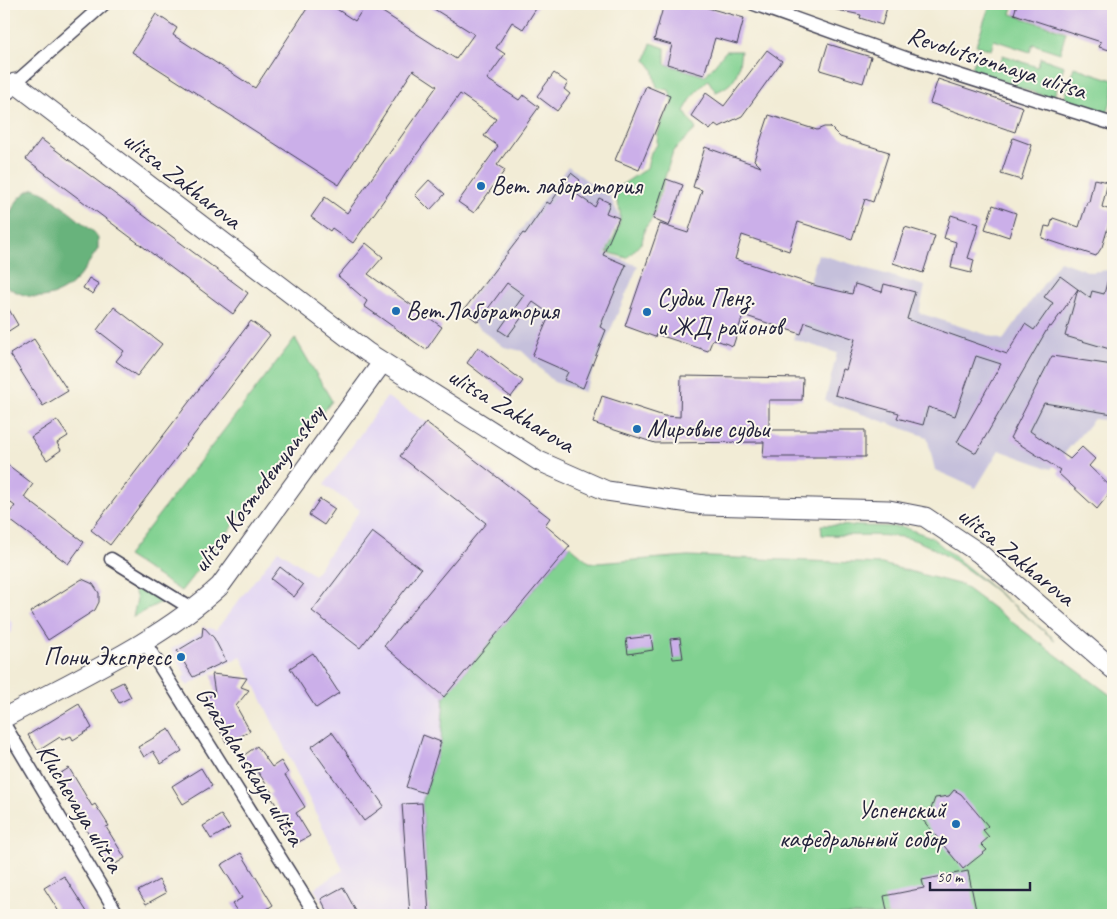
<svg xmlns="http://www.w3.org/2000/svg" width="1117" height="919" font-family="Caveat,sans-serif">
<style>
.built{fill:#e1d4f4}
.industrial{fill:#c5c0db}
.green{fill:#81d191;stroke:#527a66}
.forest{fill:#68b37b;stroke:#456a5b}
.building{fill:#cbafe9}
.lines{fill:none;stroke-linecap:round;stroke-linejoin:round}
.minor-casing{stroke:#414052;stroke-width:15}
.secondary-casing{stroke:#414052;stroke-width:21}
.minor{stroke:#fff;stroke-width:12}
.secondary{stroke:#fff;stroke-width:19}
.poi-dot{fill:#1f6fb2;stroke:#fbf7ec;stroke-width:2}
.labels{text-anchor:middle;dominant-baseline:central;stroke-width:4;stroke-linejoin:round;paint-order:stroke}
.street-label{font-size:25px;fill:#22223b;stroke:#fbf7ec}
.poi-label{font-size:25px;fill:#22223b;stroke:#fbf7ec;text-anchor:start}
</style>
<rect width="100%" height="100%" fill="#fbf7ec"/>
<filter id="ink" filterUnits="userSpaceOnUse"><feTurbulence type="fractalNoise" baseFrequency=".02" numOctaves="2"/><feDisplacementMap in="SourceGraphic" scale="10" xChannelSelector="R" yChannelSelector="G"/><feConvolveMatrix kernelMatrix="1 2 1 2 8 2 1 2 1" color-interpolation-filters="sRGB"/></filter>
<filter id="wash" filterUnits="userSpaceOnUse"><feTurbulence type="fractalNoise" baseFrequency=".0096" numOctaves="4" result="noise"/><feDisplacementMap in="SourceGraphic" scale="20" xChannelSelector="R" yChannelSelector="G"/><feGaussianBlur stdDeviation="1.12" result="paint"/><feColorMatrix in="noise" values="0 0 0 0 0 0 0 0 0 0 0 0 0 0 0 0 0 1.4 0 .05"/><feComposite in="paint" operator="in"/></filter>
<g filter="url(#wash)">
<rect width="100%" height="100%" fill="#f2ecd6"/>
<path class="built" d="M387,397L426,422L550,518L545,525L570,546L444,697L441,742L422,803L429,915H329L314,888L343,870L241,656L187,686L182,678L186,675L171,649L209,628L216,630L278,550L314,575L360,510L324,485Z
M4,612L13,624L12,632L4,637Z"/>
<path class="industrial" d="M568,166L594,186L607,191L620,217L606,253L638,266L584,392L554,382L522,351L504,347L460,313Z
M818,254L925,286L919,313L1003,340L1060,261L1090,272L1109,270L1113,259V421L1094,419L1051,469L999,450L976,488L935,470L927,437L825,401L837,353L793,339Z"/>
<path class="green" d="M990,4H1014L1011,14L1066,32L1060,53L1033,44L1030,52L994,40L991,50L976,45Z
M651,43L665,48V64L705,76L726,51H741C738,72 738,83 716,92L708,80L694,94L684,111L696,129L673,151L652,219L645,228L642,242L627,258L607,252C617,228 629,216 611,192L647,168L651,152L657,145C657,129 664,116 673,103L669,90L657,88L653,69L646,60Z
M1003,55L1037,67L1041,58L1064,66L1053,99L971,71L975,60L998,68Z
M1074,67L1113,80V94L1107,115L1064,101Z
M295,338L332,401L181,591L127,556Z
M821,525L903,527L931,537L1055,640C1021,612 943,542 902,537C876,534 848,536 822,535Z
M570,546L589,562L597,563L688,556L882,564L962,585L1113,697V915H429L422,803L441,742L444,697Z
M130,578L165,600L133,617L137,599Z"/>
<path class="forest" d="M34,188L48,195L95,233L98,238V249C90,260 84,272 75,281C54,302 26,302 4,284C4,250 0,202 34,188Z"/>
<g id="blocks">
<path class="building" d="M310,4H329L355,21L366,4H370L456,59L474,34L426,4H539L523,29L512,22L496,48L505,54L487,79L519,100L523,95L539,107L497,165L505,170L474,213L458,202L498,146L484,136L496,119L460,94L353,243L332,228L330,231L311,217L325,197L347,213L437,86L413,70L339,185L132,52L156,14L177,28L173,35L255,88Z
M664,4H694L744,18L737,44L715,38L704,75L667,64L672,45L654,40Z
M829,4H888L882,25L860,18L861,15L828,8Z
M1017,4H1113V51L1099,47L1101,42L1014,14Z
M828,44L871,57L863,83L820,70Z
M767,50L782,61L742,116L719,127L715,124L710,130L691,116L706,93L724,106Z
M554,73L568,83L564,89L570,94L557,111L537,96Z
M938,79L1023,107L1015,132L930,103Z
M646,86L670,96L639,170L615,160Z
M769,115L817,130L824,127H830L840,137L889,152L873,202L865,199L852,239L798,222L789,251L742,235L735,259L817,286L852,294L855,284L882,292L884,284L915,292L907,319L1007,354L1025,324L1034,330L1053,303L1044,297L1060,276L1090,298L1092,291L1104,294L1110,271L1113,272V350L1065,336L1078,289L1051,327L1049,326L976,453L957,442L1001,364L976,356L955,416L928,407L923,425L897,418L899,413L835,395L842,369L846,370L855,339L805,322L801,334L743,315L733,346L713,339L708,351L656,334L655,337L625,326L660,224L688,233L702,190L693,187L705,147L761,167L754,160Z
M1013,138L1032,145L1021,180L1001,174Z
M41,139L248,293L233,314L26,159Z
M571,173L580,180L572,191L595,207L599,198L610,203L606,213L619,218L603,255L626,265L600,327L606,330L583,388L564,380L568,372L532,356L550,314L533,302L508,336L499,330L524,295L507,283L478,322L463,311L523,233L525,234L547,202L550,204Z
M666,179L683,185L669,226L653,219Z
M1094,179L1108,182L1102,207L1113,211L1102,247L1096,256L1042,238L1045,226L1050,227L1053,218L1079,227L1087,202H1089Z
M429,180L445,194L430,210L415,195Z
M993,205L1016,213L1009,237L985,229Z
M951,215L979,224L968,258L974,260L971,273L951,268L956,242L944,238Z
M905,227L935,236L923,273L893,263Z
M366,243L383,257L368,274L442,327L426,350L364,306L367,301L338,276Z
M89,278L99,284L93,294L83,288Z
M4,301L18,325L4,334Z
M114,307L162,344L137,376L116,361L124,351L97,330Z
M251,321L270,335L110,545L91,530Z
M34,339L68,391L43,406L10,354Z
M478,347L523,381L511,397L467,363Z
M1052,356L1113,365V414L1044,403L1030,431L1070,459L1082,447L1095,459L1089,466L1113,489L1097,509L1058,473L1060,470L1010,438Z
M681,376L803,378L802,400H769V430H865V457H763L764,442L655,443L593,423L602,396L664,416L680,417Z
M57,420L68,436L57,443L61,450L47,460L31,437Z
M426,422L550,518L545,525L570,546L444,697L384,646L486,523L400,456Z
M4,462L33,484L24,497L84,542L68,564L6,517L15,506L4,498Z
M320,499L335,509L324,525L309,515Z
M372,532L421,569L360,648L312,611Z
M280,567L303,585L294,597L271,579Z
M82,579L93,584L99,593V602L95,610L48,640L30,612Z
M203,626L214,638L226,661L193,677L177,651L202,636Z
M651,636L653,650L628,654L626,639Z
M680,638L683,658L673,659L670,639Z
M313,653L339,693L316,708L290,668Z
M212,674L247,678L241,687L249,690L236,706L250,731L227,744L213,718L212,720L206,698L215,694Z
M123,682L131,697L119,703L111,688Z
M79,704L92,728L73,740L71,736L62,740L60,737L38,751L28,735Z
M169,729L182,751L161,764L153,751L144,757L138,747Z
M332,732L384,806L364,821L311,747Z
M423,735L441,742L425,793L406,787Z
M257,746L272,767L281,761L288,773L285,775L305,807L296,813L310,836L295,844L285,827L289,824L269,794L272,793L258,772L253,776L240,758Z
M69,768L92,806L95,804L109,826L106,827L125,858L109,868L68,800L67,801L53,778Z
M201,768L212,786L183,804L172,786Z
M954,790L961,794L988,826L983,830L989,837L981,844L987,850L963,869L922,819L924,812L931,809L935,798L949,796Z
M422,803L429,915H410L402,804Z
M221,815L230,828L211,839L203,826Z
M241,853L273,905L258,915H240L232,904L242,898L221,865Z
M968,871L977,915H888L884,896L924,888L922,880Z
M64,876L89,915H61L44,888Z
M159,880L166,893L146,904L138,891Z
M343,887L358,915H329L321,899Z"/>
</g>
</g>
<g filter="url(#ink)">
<use href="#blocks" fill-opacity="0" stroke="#414052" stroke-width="1"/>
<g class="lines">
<defs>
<path id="minor" d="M754,4L908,59L1113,124
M15,83L104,4
M111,559L192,609
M144,641L316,915
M4,724L118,915"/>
<path id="secondary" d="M4,92L15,83L367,352L539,461L607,491L704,505L889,510L925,517L979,553L1113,669
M4,718C77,678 159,642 220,586L382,363"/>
</defs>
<use href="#minor" class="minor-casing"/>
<use href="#secondary" class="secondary-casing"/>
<use href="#minor" class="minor"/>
<use href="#secondary" class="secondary"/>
</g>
</g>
<g class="poi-dot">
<circle cx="481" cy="186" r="5"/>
<circle cx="396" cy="311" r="5"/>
<circle cx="647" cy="312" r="5"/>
<circle cx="637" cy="429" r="5"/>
<circle cx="181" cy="657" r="5"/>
<circle cx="956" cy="824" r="5"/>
</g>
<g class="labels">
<g class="street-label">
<text transform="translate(997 63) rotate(18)">Revolutsionnaya ulitsa</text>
<text transform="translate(182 180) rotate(38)">ulitsa Zakharova</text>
<text transform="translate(511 410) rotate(31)">ulitsa Zakharova</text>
<text transform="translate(258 489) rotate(-53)">ulitsa Kosmodemyanskoy</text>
<text transform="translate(1016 556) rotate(39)">ulitsa Zakharova</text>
<text transform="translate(250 766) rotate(58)">Grazhdanskaya ulitsa</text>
<text transform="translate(80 808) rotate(59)">Kluchevaya ulitsa</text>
</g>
<g class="poi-label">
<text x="491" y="186">Вет. лаборатория</text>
<text x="657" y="298">Судьи Пенз.<tspan x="657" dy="29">и ЖД районов</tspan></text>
<text x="406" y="311">Вет.Лаборатория</text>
<text x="647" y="429">Мировые судьи</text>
<text x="171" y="657" text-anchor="end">Пони Экспресс</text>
<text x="946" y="810" text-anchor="end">Успенский<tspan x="946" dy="29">кафедральный собор</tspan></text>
</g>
</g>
<rect width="1117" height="919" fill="none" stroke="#fbf7ec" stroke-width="20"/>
<path d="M930 882v8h100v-8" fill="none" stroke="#22223b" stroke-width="2.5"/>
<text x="937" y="882" font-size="15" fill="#22223b" stroke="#fbf7ec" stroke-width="4" paint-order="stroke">50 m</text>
</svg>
